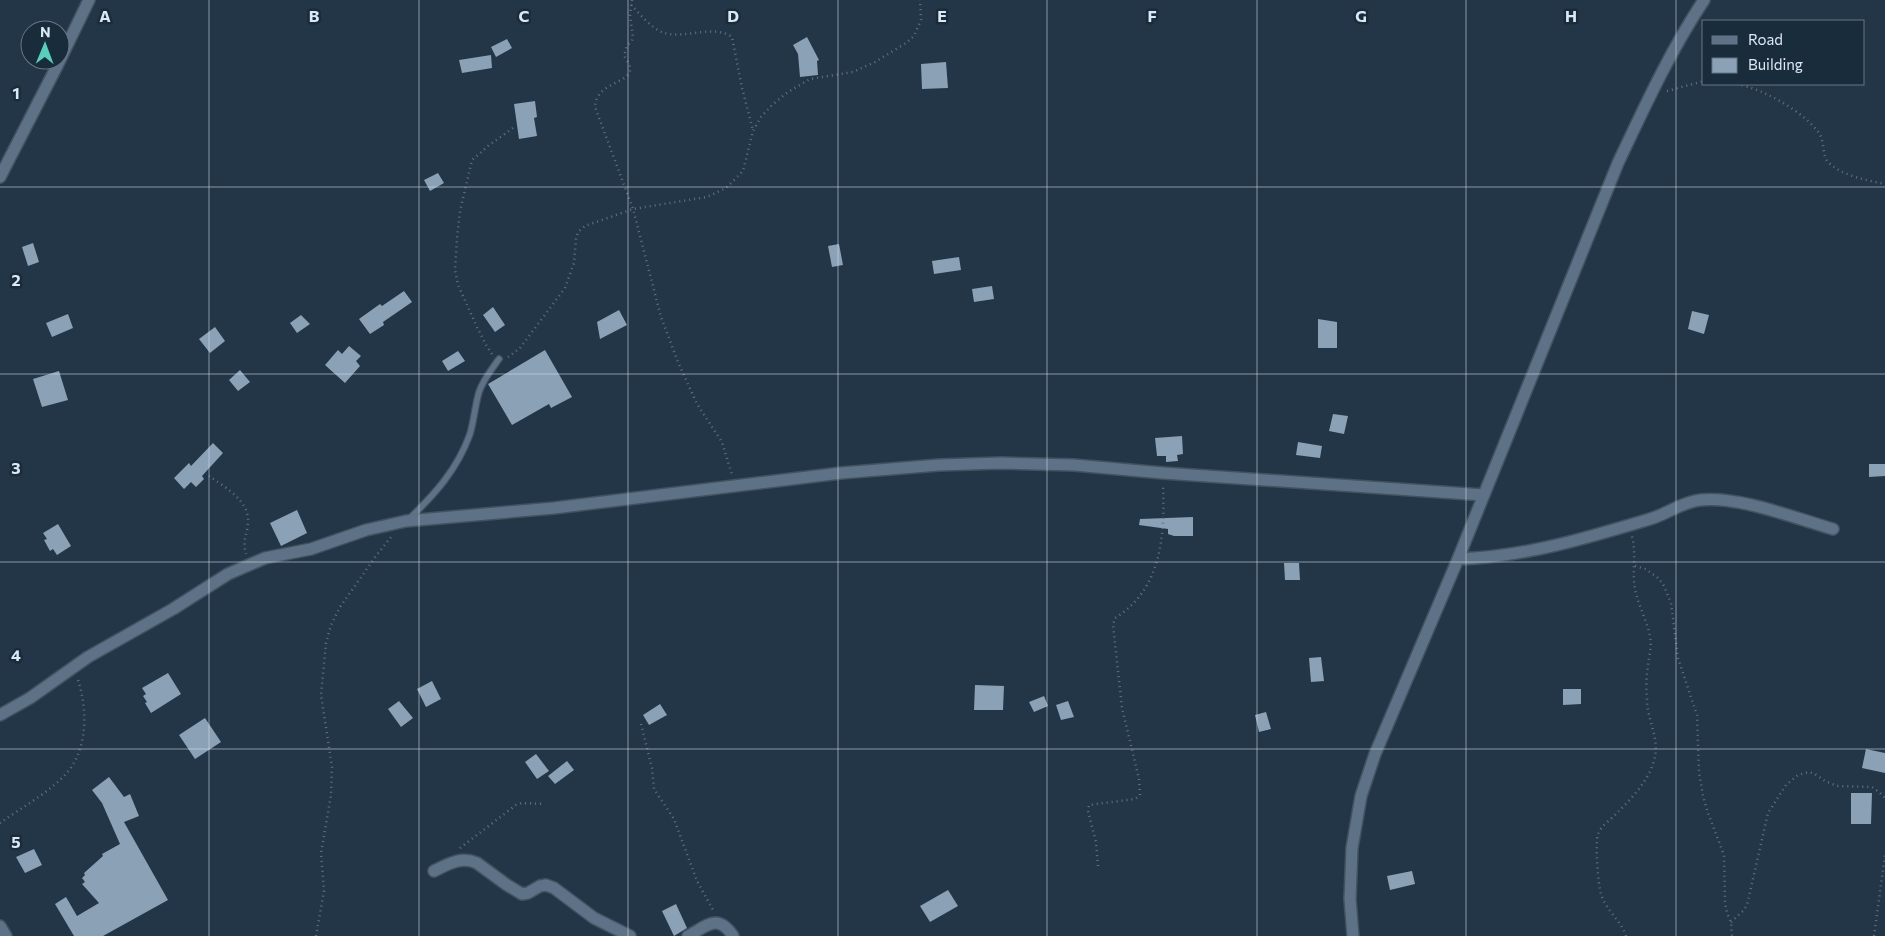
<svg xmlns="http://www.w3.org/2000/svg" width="1885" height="936" font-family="Commissioner,sans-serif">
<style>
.building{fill:#8aa1b6}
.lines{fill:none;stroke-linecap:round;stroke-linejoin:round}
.service-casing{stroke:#415260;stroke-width:8}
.minor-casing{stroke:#415260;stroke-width:14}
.path{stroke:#627281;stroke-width:2.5;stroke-dasharray:1 4;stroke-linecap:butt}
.service{stroke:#5d7286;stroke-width:5.5}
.minor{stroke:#5d7286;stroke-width:11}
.grid{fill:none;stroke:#dce8f3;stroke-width:1;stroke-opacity:0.55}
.grid-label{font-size:16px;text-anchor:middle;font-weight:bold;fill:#dce8f3;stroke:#192c3c;stroke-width:5;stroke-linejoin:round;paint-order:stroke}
</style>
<rect width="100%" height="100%" fill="#233647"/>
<path class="building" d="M807,37L819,60L817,61L818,75L800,77L798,54L793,45Z
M507,39L512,48L496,57L491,47Z
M491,55L492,68L462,73L459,60Z
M946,62L948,88L922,89L921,64Z
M535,101L537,117L534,118L537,136L519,139L514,104Z
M438,173L444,183L430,191L424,180Z
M33,243L39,262L28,266L22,247Z
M839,244L843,265L832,267L828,246Z
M959,257L961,270L934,274L932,261Z
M992,286L994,299L974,302L972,289Z
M404,291L412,302L383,322L384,325L370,334L359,319L380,304L382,306Z
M493,307L505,325L495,332L483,315Z
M619,310L627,325L600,339L597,322Z
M1692,311L1709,315L1704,334L1688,329Z
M68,314L73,328L52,337L46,323Z
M301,315L310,324L297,333L290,323Z
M1318,319L1337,322V348H1318Z
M215,327L225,341L210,353L199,339Z
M349,346L361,356L356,361L360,366L345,383L325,365L338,350L342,354Z
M545,350L572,397L551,408L549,404L512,425L488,384Z
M458,351L465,361L448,371L442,361Z
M240,370L250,382L238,391L229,380Z
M59,371L68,400L42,407L33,379Z
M1333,414L1348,416L1344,434L1329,431Z
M1182,436L1183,454L1177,455L1178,461L1166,462V456H1157L1155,438Z
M1298,442L1322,446L1320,458L1296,455Z
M213,443L223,453L202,476L204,479L196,487L191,482L184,489L174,478L189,463L191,466Z
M1869,464H1885V476L1869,477Z
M297,510L307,533L281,546L270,523Z
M1193,517V536H1174L1168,534V529L1139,525L1140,519Z
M58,524L71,546L57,555L53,549L50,551L44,540L47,539L43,533Z
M1284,563H1299L1300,580H1285Z
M1321,657L1324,681L1311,682L1309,658Z
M168,673L181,694L151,713L145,703L147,702L143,696L146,694L142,688Z
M432,681L441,699L426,707L417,689Z
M975,685L1004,686L1003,710H974Z
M1563,689H1581V704L1563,705Z
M1044,696L1048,706L1034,712L1029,702Z
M399,701L413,718L401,727L388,709Z
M1068,701L1074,717L1061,720L1056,705Z
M660,704L667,715L649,725L643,715Z
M1266,712L1271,729L1259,732L1255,715Z
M205,718L221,742L195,759L179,735Z
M1866,749L1885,753V773L1862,768Z
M536,754L549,771L537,779L525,762Z
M567,761L574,770L555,784L548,776Z
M109,777L124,797L130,794L139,816L124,822L168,900L103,936H74L55,904L66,897L77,916L99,903L82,884L85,882L82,878L85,875L84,873L103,856L102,854L120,844L102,803L92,790Z
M1851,793H1872L1871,824H1851Z
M34,849L42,865L25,873L16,857Z
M1412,871L1415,884L1390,890L1387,876Z
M948,890L958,906L930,922L920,906Z
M676,904L687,928L674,936L662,911Z"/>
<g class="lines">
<defs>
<path id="service" d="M408,520C435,494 457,470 470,434C474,420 475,406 479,392C483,380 491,370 499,359"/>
<path id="minor" d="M0,177L57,66L89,0
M1458,559C1524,557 1587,538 1650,519C1667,514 1682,502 1700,500C1740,496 1794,518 1833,529
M0,715L30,698L88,657L173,609L228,574L265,558L311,549L366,530L406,521L554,508L841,473L939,465L1001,463L1074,465L1163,473L1484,495
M434,871C448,864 461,856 477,863L507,885L522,894L528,893L540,886L546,885L554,888L594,918L630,936
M0,926L6,936
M688,936C706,927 717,912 733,936
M1353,936L1350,899L1352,848L1361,796L1375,754L1458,559L1618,163C1644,108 1670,51 1704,0"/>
</defs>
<use href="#service" class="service-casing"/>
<use href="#minor" class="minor-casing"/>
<path class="path" d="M632,0L630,16L633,37L632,41L627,46L624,56C626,59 629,63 630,67C633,84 596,81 595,107L633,209L661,317L678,362L697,404L722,442L732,475
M631,5C640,14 652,29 664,33C686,39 714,24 732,37L742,88L753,130
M1737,84C1763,89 1803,111 1819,133C1825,142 1822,156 1828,162C1842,176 1866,180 1885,184
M1667,91L1704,81
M492,354L486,345L477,327L458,285L455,270L457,238L460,211L472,160L488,146L513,128
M508,357L520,348L565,288L574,263L576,239L578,232L585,226L633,209L707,197L726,188L743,171L753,131L761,117L772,105L788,92L810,79L853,72L875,62L906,43L914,36L921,20L920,0
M209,476C225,487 250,501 248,523C247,537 242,539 246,554
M1635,566L1645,569L1657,577L1663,584L1671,603L1678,658L1697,715L1699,772L1703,796L1708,813L1724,855L1725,903L1727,913L1731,922L1732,936
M641,724L652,768L654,789L674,819L697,881L713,910
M0,823C22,807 54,790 70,769C88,744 87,708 78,680
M460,848L516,805L522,803L545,804
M1098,866L1096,842L1088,811L1089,805L1135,799L1140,795L1139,779L1122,708L1113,625L1115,618C1162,589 1165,535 1163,484
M1731,922L1743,911L1747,905L1768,813L1786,785L1798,775L1809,772L1815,774L1825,781L1837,786L1872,787L1879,792L1885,798
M316,936L324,891L321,853L331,795L332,767L321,695L326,643L331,625L340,607L376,556L391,537
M1626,936C1621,920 1606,911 1601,894C1598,885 1595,843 1598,834C1601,826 1610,820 1615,815C1631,799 1651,779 1655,756C1659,738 1647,718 1647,700C1646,689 1646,677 1648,666C1649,656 1652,646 1650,636C1646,617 1635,600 1634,581C1633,566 1636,552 1632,536
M1874,936L1885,855"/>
<use href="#service" class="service"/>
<use href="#minor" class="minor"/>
</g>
<path class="grid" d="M209,0V936M419,0V936M628,0V936M838,0V936M1047,0V936M1257,0V936M1466,0V936M1676,0V936M0,187H1885M0,374H1885M0,562H1885M0,749H1885"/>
<g class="grid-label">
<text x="105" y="22">A</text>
<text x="314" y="22">B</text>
<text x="524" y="22">C</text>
<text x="733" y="22">D</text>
<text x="942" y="22">E</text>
<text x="1152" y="22">F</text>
<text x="1361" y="22">G</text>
<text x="1571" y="22">H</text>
<text x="16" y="99">1</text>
<text x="16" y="286">2</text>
<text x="16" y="474">3</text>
<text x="16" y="661">4</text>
<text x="16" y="848">5</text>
</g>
<rect x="1702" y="20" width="162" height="65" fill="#192c3c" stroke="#677785"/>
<rect x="1712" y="36" width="25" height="8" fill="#5d7286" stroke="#677785"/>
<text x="1748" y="45" font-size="15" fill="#dce8f3">Road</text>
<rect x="1712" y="58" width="25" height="15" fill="#8aa1b6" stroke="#677785"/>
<text x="1748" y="70" font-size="15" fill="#dce8f3">Building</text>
<g transform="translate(45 45) rotate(1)"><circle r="24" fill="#192c3c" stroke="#677785"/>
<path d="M0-4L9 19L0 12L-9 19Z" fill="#59cebf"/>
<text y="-8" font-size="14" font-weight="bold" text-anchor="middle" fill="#dce8f3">N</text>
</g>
</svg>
